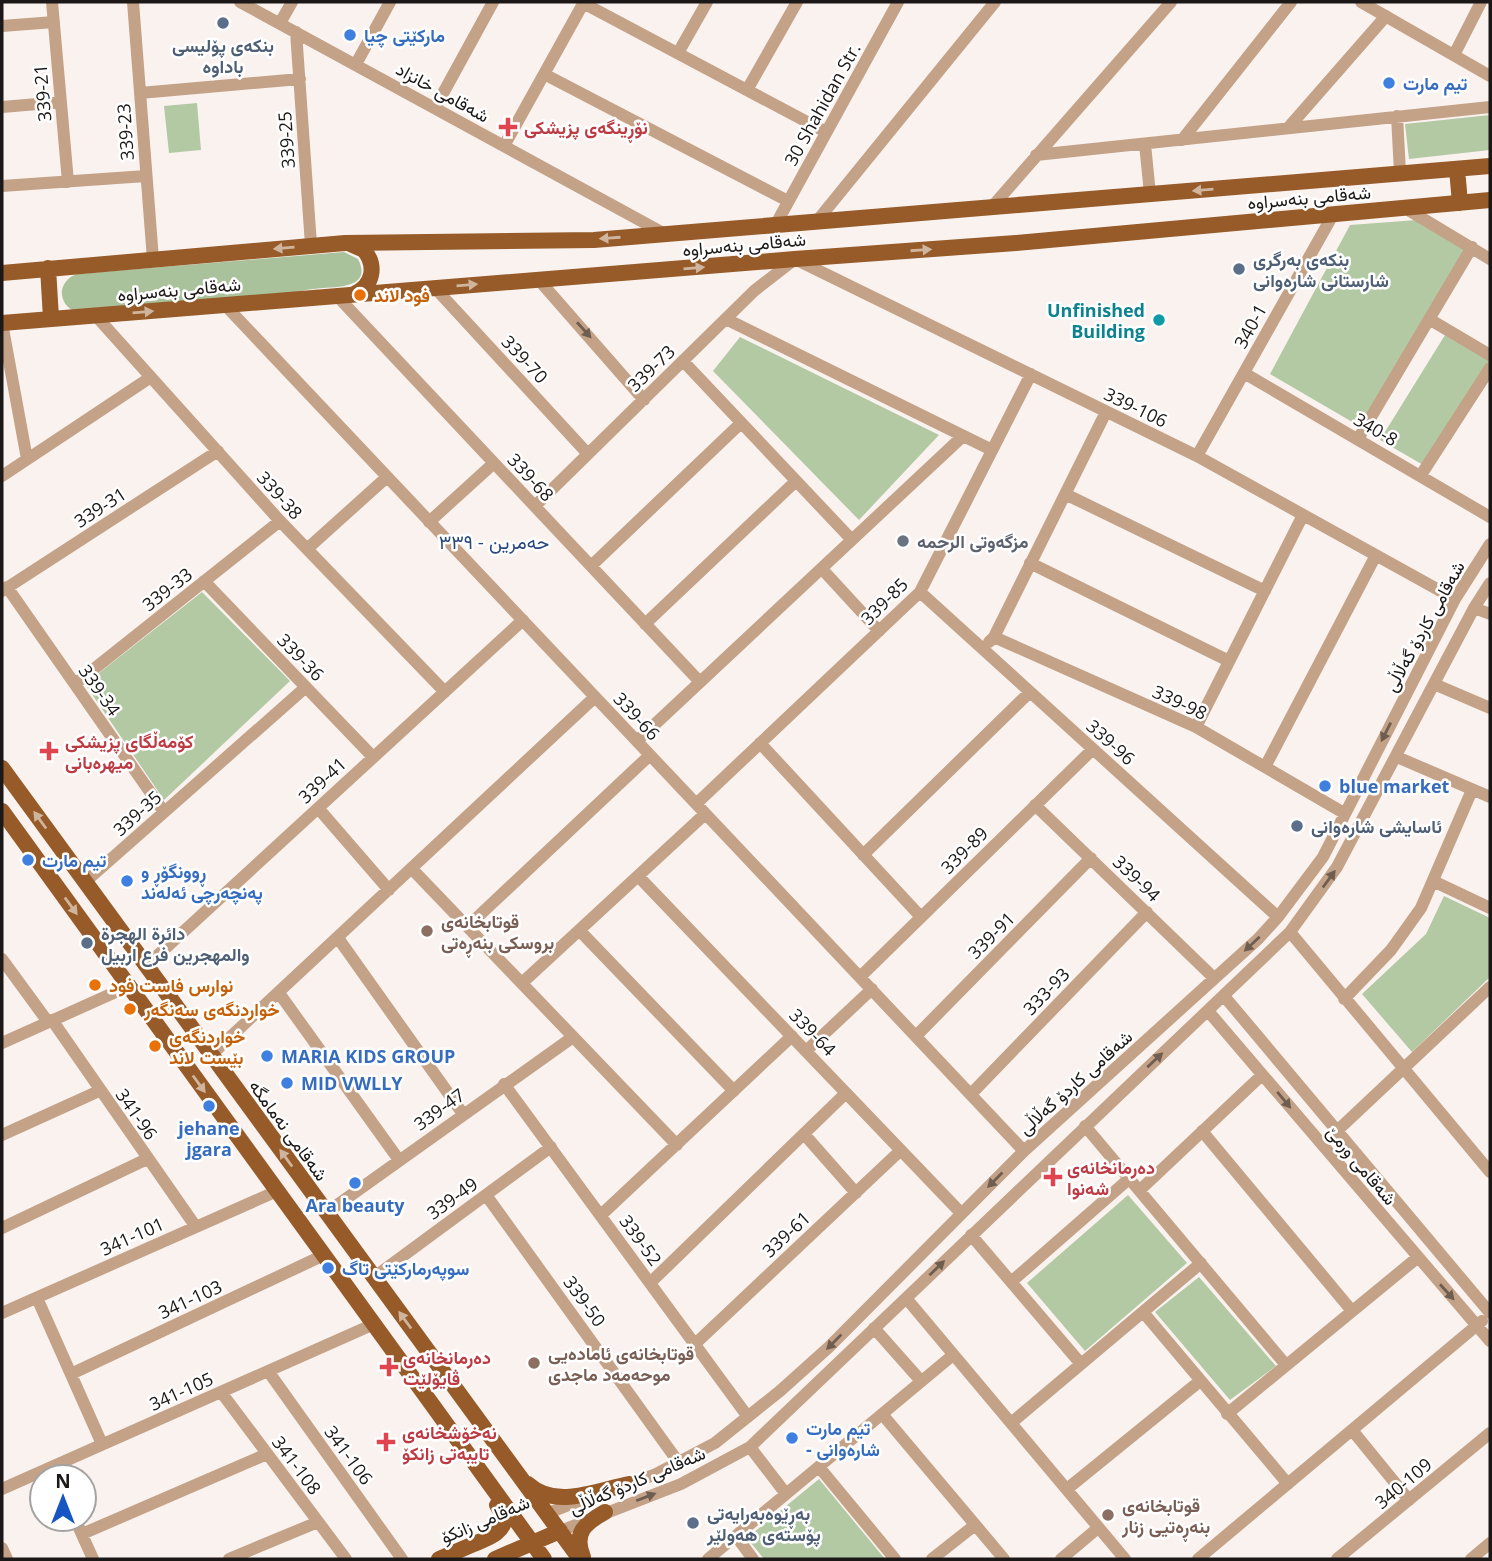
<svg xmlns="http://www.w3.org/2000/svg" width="1492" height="1561" font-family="'Open Sans',Vazirmatn,sans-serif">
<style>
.green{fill:#b2c9a4}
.forest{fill:#aac29c}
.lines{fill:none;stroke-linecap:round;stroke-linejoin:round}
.minor{stroke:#c3a288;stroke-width:12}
.major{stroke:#965b28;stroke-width:16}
.oneway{fill:#d0b59e}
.oneway2{fill:#6f5d50}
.service-dot{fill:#5c6f8a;stroke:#fff;stroke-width:2.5}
.shop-dot{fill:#3f7fe0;stroke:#fff;stroke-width:2.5}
.health-dot{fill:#e0444e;stroke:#fff;stroke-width:2.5}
.food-dot{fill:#e8710a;stroke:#fff;stroke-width:2.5}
.culture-dot{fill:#0f9aa8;stroke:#fff;stroke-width:2.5}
.worship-dot{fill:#6b7280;stroke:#fff;stroke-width:2.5}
.education-dot{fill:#8d6e63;stroke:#fff;stroke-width:2.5}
.labels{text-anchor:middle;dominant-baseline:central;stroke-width:5;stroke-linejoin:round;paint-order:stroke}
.shop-label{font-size:18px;font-weight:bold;fill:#366cbe;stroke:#fff;text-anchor:start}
.service-label{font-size:18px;font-weight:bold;fill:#4e5e75;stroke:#fff;text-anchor:start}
.street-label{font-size:18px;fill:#1b1817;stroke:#fff}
.health-label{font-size:18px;font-weight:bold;fill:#be3a42;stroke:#fff;text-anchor:start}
.food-label{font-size:18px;font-weight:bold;fill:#c56008;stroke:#fff;text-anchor:start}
.culture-label{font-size:18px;font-weight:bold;fill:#0d838f;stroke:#fff;text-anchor:end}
.worship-label{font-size:18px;font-weight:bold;fill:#5b616d;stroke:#fff;text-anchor:start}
.education-label{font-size:18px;font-weight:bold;fill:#785e54;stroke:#fff;text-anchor:start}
.neighbourhood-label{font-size:19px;fill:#28477e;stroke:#fff}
</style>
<rect width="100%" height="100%" fill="#faf2ef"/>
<path class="green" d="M197,103L201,150L169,153L164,106Z
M1490,115V150L1409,159L1405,124Z
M1417,220L1472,252L1366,430L1270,374L1350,225Z
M1445,335L1490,361V379L1430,469L1380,440Z
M740,337L939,435L859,520L713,371Z
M202,592L290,681L164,800L85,684Z
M1444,896L1490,918V977L1412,1052L1362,994L1426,934Z
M1128,1195L1187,1263L1085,1351L1027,1283Z
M1199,1277L1276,1366L1230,1400L1155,1312Z
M819,1479L885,1559H764L747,1538Z"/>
<path class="forest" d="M344,252L358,259C374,291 331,286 313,289C303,290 294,293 285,295L76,312C57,304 57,281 77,274Z"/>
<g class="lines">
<path class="minor" d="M52,2L68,182
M133,2L153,259
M240,2L665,234
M1361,2L1490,76
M583,3L826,132
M280,23L292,2
M2,26L54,22
M296,32L311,245
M678,53L707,2
M1454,55L1481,2
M356,64L390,2
M544,74L788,201
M747,90L797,2
M140,93L300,79
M2,107L61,102
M435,108L493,2
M1397,116L1400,173
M1288,128L1386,16
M1182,140L1291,2
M1145,144L1150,194
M504,146L584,2
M1036,155L1490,107
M2,186L146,176
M991,208L1171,2
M1405,208L1490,259
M817,221L995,2
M776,224L898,2
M538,279L644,400
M435,288L588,454
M337,296L700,682
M224,304L1024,1151
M96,316L280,521L445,692
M726,319L992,450
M1429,319L1490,355
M2,323L27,459
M683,361L852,540
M1244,373L1490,517
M1358,439L1472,247
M1197,456L1334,213
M1421,475L1490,368
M2,476L151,377
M1065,494L1265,591
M535,506L754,291L795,259L1197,456L1455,599
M429,522L494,463
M307,549L387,477
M1030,563L1229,661
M591,566L741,423
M822,569L879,631
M204,581L373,757
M7,587L164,812
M2,591L218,451
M920,592L1278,917
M1474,608L1490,614
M645,624L796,481
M994,637L1196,727L1344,813
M989,642L994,637L1106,412
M75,684L280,521
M1434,684L1490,708
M1196,727L1303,515
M637,741L963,436
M760,743L921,917
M1397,757L1490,797
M1265,767L1376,555
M696,804L920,592L1031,374
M1035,805L1214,978
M318,808L389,890
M863,855L1030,692
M412,869L677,1145
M638,876L961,1213
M1433,881L1490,908
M85,882L306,687
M468,926L650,755
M579,930L734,1091
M1290,932L1490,1172
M338,938L463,1114
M2,959L48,1022
M146,966L523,620
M860,977L1093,749
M522,983L705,814
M279,993L399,1160
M1224,996L1490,1313
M1344,999L1391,950L1421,908L1472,790
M1208,1011L1490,1341
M52,1020L196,1227
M916,1036L1091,858
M2,1043L129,986
M806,1051L872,989
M211,1055L595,697
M504,1084L748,1417
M971,1094L1147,912
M1085,1126L1286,1365
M1338,1130L1490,987
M1202,1131L1352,1311
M804,1134L856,1193
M2,1135L99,1091
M1140,1190L1262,1075
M486,1195L679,1463
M326,1213L573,1037
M601,1215L792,1036
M2,1228L147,1159
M971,1235L1081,1364
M373,1278L551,1147
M1011,1282L1130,1178
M650,1283L846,1093
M37,1298L102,1444
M906,1298L1125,1559
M1143,1312L1288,1484
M2,1313L277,1191
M874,1328L921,1381
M695,1344L901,1150
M268,1371L402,1559
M71,1374L324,1255
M221,1392L346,1559
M882,1414L1004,1559
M1227,1414L1417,1258
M1011,1423L1201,1263
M1352,1430L1409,1500
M750,1447L786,1494
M819,1467L895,1559
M621,1486L654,1475L715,1443L780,1391L829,1347L1024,1151L1258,939L1278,917L1323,857L1455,599L1490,544
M2,1489L374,1324
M1067,1489L1200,1381
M546,1514L584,1499
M75,1519L93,1559
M560,1531L681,1484L750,1447L1290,932L1337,867L1474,608L1490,583
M82,1534L267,1454
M736,1536L753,1559
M2,1548L7,1559
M229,1559L318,1522
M708,1559L953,1355
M932,1559L975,1525
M1061,1559L1098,1528
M1198,1559L1482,1321
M1337,1559L1490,1433
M1471,1559L1490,1543"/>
<path class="major" d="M1457,169L1460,203
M348,243L364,250C377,266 373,286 354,294
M48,268L51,318
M2,273L345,243L594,240L1490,166
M2,323L795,259L1016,243L1490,200
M2,768L580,1559
M2,811L544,1559
M528,1484C556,1510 598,1490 629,1484
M474,1544C487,1538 503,1534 505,1518L497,1505
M583,1557C573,1533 585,1523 605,1512
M439,1559L483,1540
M495,1559L560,1531"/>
</g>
<defs><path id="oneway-solid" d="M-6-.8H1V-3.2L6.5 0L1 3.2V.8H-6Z" transform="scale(1.75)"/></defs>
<g class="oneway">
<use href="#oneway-solid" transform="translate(1203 190) rotate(175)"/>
<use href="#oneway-solid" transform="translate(610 238) rotate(176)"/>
<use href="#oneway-solid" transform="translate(284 248) rotate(175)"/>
<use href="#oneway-solid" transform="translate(921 250) rotate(-4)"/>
<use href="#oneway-solid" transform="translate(694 268) rotate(-5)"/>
<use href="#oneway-solid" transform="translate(467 285) rotate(-5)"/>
<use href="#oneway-solid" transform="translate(143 312) rotate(-5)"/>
<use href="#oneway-solid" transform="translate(40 820) rotate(-126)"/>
<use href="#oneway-solid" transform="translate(71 906) rotate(54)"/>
<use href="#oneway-solid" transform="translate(199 1084) rotate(54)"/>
<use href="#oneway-solid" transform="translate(286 1158) rotate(-126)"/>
<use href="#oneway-solid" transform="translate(405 1320) rotate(-126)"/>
</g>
<g class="oneway2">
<use href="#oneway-solid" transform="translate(584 330) rotate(48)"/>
<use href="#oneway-solid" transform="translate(1386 732) rotate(117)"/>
<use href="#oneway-solid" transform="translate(1329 879) rotate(-54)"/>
<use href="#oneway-solid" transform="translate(1252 944) rotate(137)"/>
<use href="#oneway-solid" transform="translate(1155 1060) rotate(-43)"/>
<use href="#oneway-solid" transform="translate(1284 1100) rotate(50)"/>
<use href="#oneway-solid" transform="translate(995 1180) rotate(135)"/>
<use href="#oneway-solid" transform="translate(937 1268) rotate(-44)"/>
<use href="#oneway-solid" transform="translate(1447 1292) rotate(48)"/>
<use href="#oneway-solid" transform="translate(834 1342) rotate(135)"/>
<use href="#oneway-solid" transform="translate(646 1497) rotate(-21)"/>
</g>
<g class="service-dot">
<circle cx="223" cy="23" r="7"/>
<circle cx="1239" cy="269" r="7"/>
<circle cx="1297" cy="826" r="7"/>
<circle cx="87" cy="943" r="7"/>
<circle cx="693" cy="1523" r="7"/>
</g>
<g class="shop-dot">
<circle cx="350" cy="35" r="7"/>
<circle cx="1389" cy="83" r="7"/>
<circle cx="1325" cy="786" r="7"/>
<circle cx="28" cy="860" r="7"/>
<circle cx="127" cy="881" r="7"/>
<circle cx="267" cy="1056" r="7"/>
<circle cx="287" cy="1083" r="7"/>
<circle cx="209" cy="1106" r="7"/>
<circle cx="355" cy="1183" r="7"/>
<circle cx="328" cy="1268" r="7"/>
<circle cx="792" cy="1438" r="7"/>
</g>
<g class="health-dot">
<path d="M504.5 116.5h7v7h7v7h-7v7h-7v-7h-7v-7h7z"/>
<path d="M45.5 740.5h7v7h7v7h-7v7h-7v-7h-7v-7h7z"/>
<path d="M1049.5 1166.5h7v7h7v7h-7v7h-7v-7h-7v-7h7z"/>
<path d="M385.5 1356.5h7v7h7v7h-7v7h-7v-7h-7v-7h7z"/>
<path d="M382.5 1431.5h7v7h7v7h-7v7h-7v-7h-7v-7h7z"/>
</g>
<g class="food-dot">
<circle cx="360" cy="295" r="7"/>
<circle cx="95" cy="985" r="7"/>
<circle cx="130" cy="1009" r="7"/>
<circle cx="155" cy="1046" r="7"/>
</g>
<circle class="culture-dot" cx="1159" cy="320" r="7"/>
<circle class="worship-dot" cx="903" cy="541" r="7"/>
<g class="education-dot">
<circle cx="427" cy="931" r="7"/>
<circle cx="534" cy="1363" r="7"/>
<circle cx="1108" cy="1515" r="7"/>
</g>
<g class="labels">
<g class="shop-label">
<text x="364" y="35">مارکێتی چیا</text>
<text x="1403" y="83">تيم مارت</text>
<text x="1339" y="786">blue market</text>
<text x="42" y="860">تیم مارت</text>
<text x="141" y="871">ڕوونگۆڕ و<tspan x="141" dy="21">پەنچەرچی ئەلەند</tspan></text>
<text x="281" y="1056">MARIA KIDS GROUP</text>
<text x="301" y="1083">MID VWLLY</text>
<text x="209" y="1128" text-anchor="middle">jehane<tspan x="209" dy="21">jgara</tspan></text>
<text x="355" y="1205" text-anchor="middle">Ara beauty</text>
<text x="342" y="1268">سوپەرمارکێتی تاگ</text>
<text x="806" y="1428">تیم مارت<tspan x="806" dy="21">- شارەوانی</tspan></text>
</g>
<g class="service-label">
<text x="223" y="45" text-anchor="middle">بنکەی پۆلیسی<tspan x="223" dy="21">باداوە</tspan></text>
<text x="1253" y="259">بنكەی بەرگری<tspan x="1253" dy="21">شارستانی شارەوانی</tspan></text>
<text x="1311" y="826">ئاسایشی شارەوانی</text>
<text x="101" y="933">دائرة الهجرة<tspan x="101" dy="21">والمهجرين فرع اربيل</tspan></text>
<text x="707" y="1513">بەڕێوەبەرایەتی<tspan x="707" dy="21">پۆستەی هەولێر</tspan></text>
</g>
<g class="street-label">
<text transform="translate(443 92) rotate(29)">شەقامی خانزاد</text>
<text transform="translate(42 93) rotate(-95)">339-21</text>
<text transform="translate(822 104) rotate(-61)">30 Shahidan Str.</text>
<text transform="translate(125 132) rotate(-94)">339-23</text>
<text transform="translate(286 140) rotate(-94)">339-25</text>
<text transform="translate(1309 197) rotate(-5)">شەقامی بنەسراوە</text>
<text transform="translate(744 244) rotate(-5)">شەقامی بنەسراوە</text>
<text transform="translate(179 289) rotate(-5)">شەقامی بنەسراوە</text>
<text transform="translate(1250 326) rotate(-61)">340-1</text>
<text transform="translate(525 359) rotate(47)">339-70</text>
<text transform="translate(651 368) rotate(-44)">339-73</text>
<text transform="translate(1136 407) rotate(26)">339-106</text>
<text transform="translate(1376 429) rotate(30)">340-8</text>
<text transform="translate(531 477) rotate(47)">339-68</text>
<text transform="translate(280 495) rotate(48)">339-38</text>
<text transform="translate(100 507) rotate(-33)">339-31</text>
<text transform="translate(167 589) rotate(-38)">339-33</text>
<text transform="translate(884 601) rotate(-45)">339-85</text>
<text transform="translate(1424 626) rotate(-61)">شەقامی کاردۆ گەڵاڵی</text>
<text transform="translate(301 657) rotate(46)">339-36</text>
<text transform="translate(100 690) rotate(55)">339-34</text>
<text transform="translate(1180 702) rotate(25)">339-98</text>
<text transform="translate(637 716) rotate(47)">339-66</text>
<text transform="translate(1111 742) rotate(42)">339-96</text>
<text transform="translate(322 780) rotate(-43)">339-41</text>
<text transform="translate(137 813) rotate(-42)">339-35</text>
<text transform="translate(964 850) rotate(-45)">339-89</text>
<text transform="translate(1137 878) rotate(44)">339-94</text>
<text transform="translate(991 935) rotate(-45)">339-91</text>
<text transform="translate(1046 991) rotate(-46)">333-93</text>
<text transform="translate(813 1032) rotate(46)">339-64</text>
<text transform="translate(1075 1082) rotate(-42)">شەقامی کاردۆ گەڵاڵی</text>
<text transform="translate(439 1109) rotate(-36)">339-47</text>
<text transform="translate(137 1114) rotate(55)">341-96</text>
<text transform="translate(289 1130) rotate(54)">شەقامی نەمامگە</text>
<text transform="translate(1362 1165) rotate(50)">شەقامی ورمێ</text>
<text transform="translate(452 1198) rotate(-36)">339-49</text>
<text transform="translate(786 1234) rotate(-43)">339-61</text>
<text transform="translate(132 1236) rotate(-24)">341-101</text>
<text transform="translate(641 1240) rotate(54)">339-52</text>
<text transform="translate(190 1299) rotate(-25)">341-103</text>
<text transform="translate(585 1301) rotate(54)">339-50</text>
<text transform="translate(181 1391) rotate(-24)">341-105</text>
<text transform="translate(349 1455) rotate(54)">341-106</text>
<text transform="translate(297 1465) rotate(53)">341-108</text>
<text transform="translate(637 1480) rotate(-23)">شەقامی کاردۆ گەڵاڵی</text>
<text transform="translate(1403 1483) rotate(-40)">340-109</text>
<text transform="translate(485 1519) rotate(-23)">شەقامی زانکۆ</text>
</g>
<g class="health-label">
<text x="524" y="127">نۆڕینگەی پزیشکی</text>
<text x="65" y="741">کۆمەڵگای پزیشکی<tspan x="65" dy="21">میهرەبانی</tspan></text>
<text x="1067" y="1167">دەرمانخانەی<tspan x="1067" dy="21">شەنوا</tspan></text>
<text x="403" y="1357">دەرمانخانەی<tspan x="403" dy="21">ڤایۆلێت</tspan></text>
<text x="402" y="1432">نەخۆشخانەی<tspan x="402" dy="21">تایبەتی زانکۆ</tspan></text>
</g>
<g class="food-label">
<text x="374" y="295">فود لاند</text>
<text x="109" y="985">نوارس فاست فود</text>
<text x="144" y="1009">خواردنگەی سەنگەر</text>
<text x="169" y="1036">خواردنگەی<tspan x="169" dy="21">بێست لاند</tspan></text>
</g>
<g class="culture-label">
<text x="1145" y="310">Unfinished<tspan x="1145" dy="21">Building</tspan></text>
</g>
<g class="worship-label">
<text x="917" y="541">مزگەوتی الرحمە</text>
</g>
<g class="education-label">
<text x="441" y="921">قوتابخانەی<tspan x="441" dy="21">بروسکی بنەڕەتی</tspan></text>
<text x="548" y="1353">قوتابخانەی ئامادەیی<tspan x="548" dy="21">موحەمەد ماجدی</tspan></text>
<text x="1122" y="1505">قوتابخانەی<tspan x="1122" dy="21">بنەڕەتیی زنار</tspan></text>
</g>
<g class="neighbourhood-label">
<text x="494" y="542">حەمرین - ٣٣٩</text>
</g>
</g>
<rect width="1492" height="1561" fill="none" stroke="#1b1817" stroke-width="7"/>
<g transform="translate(63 1498)"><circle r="33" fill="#ffffff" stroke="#a4a3a2" stroke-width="2"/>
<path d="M0-5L12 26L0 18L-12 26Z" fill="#1756c2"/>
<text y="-10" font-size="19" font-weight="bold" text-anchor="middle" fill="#1b1817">N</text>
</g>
</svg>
